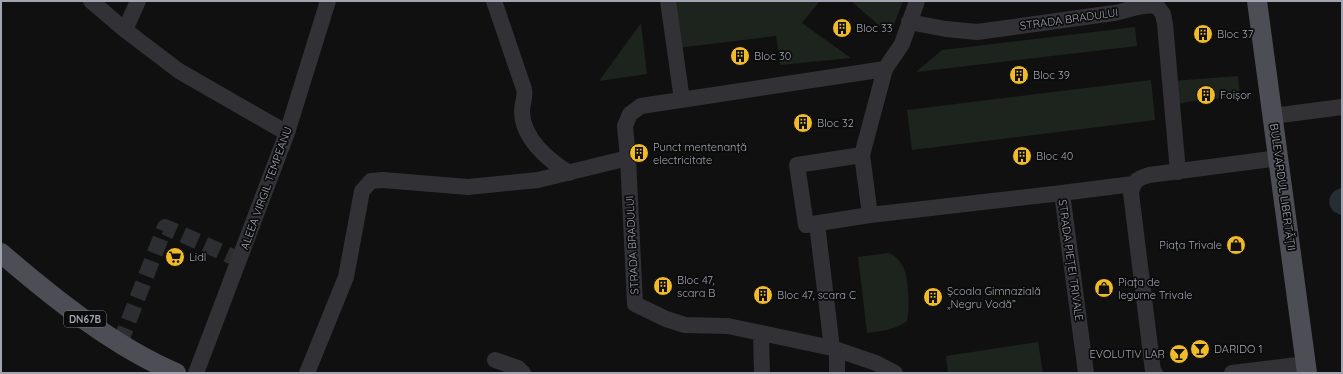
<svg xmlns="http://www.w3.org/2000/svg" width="1343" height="374" font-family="Quicksand,sans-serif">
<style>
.green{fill:#1c241d}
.water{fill:#272d34}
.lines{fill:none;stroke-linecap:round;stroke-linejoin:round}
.minor-tunnel{stroke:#2d2e31;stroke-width:16;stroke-dasharray:16 8;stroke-linecap:butt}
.minor{stroke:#313136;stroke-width:16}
.major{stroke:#4d4e55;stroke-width:20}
.labels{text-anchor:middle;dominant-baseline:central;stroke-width:3.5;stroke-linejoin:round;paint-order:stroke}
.shield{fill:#0b0b0c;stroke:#747780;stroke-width:1}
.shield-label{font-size:10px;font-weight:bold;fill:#a1a5b2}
.street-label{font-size:11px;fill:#a1a5b2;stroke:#0b0b0c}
.poi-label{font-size:11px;fill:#a1a5b2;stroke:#0b0b0c;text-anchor:start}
</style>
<rect width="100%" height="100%" fill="#101011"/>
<path class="green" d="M672,1H820L802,23L851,58L780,65L776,36L677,48Z
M851,1H903L890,35Z
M641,23L647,74L599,81Z
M1135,27L1137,46L916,72L942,50Z
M1238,76L1240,97L1212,99L1211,90L1200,91L1201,100L1175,104L1172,81Z
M1151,80L1155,120L912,150L907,110Z
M888,253C894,255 899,259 902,265C909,276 910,308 907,321C894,330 883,331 867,333L858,257Z
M1038,342L1043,373H948L946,356Z"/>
<path class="water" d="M1342,188V215C1325,212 1325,191 1342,188Z"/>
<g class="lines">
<path class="minor-tunnel" d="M120,343L165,227L240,260"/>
<path class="minor" d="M91,1L125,30L179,71L287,133
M494,1L524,89C526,97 522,103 522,111C522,138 548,160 569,173
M668,1L682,100
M909,22L946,29L977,32L1114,13C1131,10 1138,4 1157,6L1163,14L1165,24L1178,172
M125,30L138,1
M1273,116L1342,107
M862,155L885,69
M870,215L862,155L797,165L806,225L870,215L1062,193
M817,224L832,348
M761,333L762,373
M837,350V373
M495,360L518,368L523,373
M196,373L287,133L328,1
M307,373L346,277L362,191L371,181L383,180L468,187L538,180L628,158
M895,373L876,363L832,348L728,326L685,325L666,319L635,304L628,158L625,126L630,114L641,106L885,69L902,44L917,1
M1086,373L1062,193L1133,184
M1155,373L1153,371L1131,193C1134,180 1137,179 1149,175L1279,158
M1232,373L1306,364"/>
<path class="major" d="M1257,1L1307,373
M1,253C52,297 113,346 176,373"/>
</g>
<defs>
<symbol id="building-disc" viewBox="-11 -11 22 22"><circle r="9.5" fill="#f0ba29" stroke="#0b0b0c"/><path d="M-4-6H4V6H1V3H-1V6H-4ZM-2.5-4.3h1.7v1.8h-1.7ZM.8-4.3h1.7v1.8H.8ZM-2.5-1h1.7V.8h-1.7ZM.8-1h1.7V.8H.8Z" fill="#111"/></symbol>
<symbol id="shop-disc" viewBox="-11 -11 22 22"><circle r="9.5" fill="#f0ba29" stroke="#0b0b0c"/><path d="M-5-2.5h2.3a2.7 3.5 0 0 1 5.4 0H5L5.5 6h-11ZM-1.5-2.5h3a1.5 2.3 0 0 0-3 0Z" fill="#111"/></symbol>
<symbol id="supermarket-disc" viewBox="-11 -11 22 22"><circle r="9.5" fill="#f0ba29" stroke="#0b0b0c"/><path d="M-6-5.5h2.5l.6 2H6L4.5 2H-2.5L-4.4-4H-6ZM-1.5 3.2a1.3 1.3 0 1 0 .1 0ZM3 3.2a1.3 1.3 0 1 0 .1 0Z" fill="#111"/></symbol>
<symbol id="bar-disc" viewBox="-11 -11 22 22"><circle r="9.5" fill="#f0ba29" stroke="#0b0b0c"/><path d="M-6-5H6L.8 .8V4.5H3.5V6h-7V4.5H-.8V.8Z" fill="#111"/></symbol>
</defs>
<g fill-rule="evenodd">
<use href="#building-disc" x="831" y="17" width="22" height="22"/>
<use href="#building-disc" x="1192" y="23" width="22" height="22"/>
<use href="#building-disc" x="729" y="45" width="22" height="22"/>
<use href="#building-disc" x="1008" y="64" width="22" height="22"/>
<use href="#building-disc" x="1195" y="84" width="22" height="22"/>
<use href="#building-disc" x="792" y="112" width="22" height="22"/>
<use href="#building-disc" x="628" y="142" width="22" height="22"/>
<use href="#building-disc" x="1011" y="145" width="22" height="22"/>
<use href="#shop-disc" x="1225" y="234" width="22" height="22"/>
<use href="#supermarket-disc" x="164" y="246" width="22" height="22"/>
<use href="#building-disc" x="652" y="275" width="22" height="22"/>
<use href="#shop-disc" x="1093" y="277" width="22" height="22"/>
<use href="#building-disc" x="752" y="284" width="22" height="22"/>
<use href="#building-disc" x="922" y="286" width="22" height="22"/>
<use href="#bar-disc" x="1189" y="338" width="22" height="22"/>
<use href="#bar-disc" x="1168" y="343" width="22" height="22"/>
</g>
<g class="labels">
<rect class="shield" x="64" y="311" width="42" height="16" rx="3"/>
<g class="shield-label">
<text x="85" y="319">DN67B</text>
</g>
<g class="street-label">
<text transform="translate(1069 19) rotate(-8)">STRADA BRADULUI</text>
<text transform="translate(1283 187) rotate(82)">BULEVARDUL LIBERTĂȚII</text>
<text transform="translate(266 188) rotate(-70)">ALEEA VIRGIL TEMPEANU</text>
<text transform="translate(632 245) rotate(-93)">STRADA BRADULUI</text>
<text transform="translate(1071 260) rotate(82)">STRADA PIEȚEI TRIVALE</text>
</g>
<g class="poi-label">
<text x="856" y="28">Bloc 33</text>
<text x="1217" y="34">Bloc 37</text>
<text x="754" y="56">Bloc 30</text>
<text x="1033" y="75">Bloc 39</text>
<text x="1220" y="95">Foișor</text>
<text x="817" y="123">Bloc 32</text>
<text x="653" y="147">Punct mentenanță<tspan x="653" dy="13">electricitate</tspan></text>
<text x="1036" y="156">Bloc 40</text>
<text x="1222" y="245" text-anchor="end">Piața Trivale</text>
<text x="189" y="257">Lidl</text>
<text x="677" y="280">Bloc 47,<tspan x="677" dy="13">scara B</tspan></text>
<text x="1118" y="282">Piața de<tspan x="1118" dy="13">legume Trivale</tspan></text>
<text x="947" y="291">Școala Gimnazială<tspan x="947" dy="13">„Negru Vodă”</tspan></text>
<text x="777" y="295">Bloc 47, scara C</text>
<text x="1214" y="349">DARIDO 1</text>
<text x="1165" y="354" text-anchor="end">EVOLUTIV LAR</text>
</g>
</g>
<rect width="1343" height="374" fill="none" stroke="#a1a5b2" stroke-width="4"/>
</svg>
